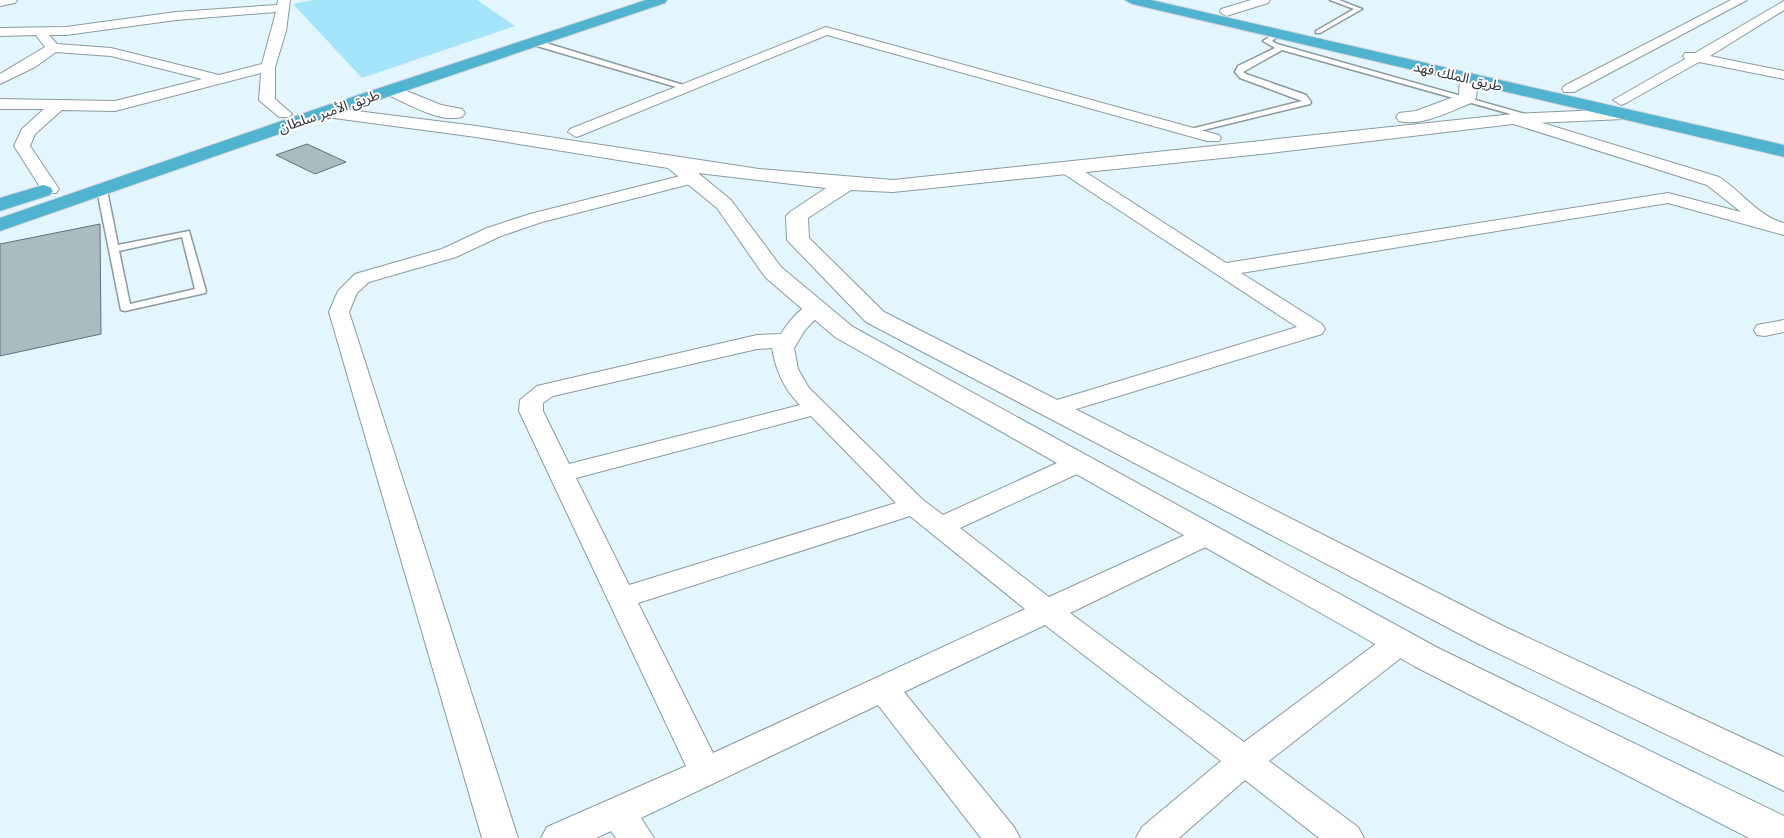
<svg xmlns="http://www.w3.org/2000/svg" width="1784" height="838" font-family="'PT Sans','Noto Sans Arabic',sans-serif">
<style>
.green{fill:#a4e5fc}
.building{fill:#aabcc2;stroke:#607075}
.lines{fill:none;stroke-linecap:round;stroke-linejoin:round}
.service-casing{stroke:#8a9aa0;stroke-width:3}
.minor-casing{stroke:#8a9aa0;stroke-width:2}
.tertiary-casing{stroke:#8a9aa0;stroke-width:2}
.trunk-casing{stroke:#d5d6d7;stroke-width:2}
.service{fill:#fff;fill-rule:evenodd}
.minor{fill:#fff;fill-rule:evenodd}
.tertiary{fill:#fff;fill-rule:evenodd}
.trunk{fill:#50b4d0;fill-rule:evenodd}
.labels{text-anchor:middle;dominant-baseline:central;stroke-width:4;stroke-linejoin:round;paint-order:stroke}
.far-street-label{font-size:14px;fill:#2d3437;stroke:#fff}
</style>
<rect width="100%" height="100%" fill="#e4f6fd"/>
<path class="green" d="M313,0H477L515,26L362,78L293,4Z"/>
<path class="building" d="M307,144L346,162L315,174L276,155Z
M100,224L101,334L0,356V244Z"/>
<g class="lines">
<defs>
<path id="service" d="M1330,0H1339L1362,9L1320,33H1316V31L1354,9Z
M1275,33L1281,34L1272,41L1277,44L1539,118L1532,120L1282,50L1243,72L1246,74L1306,95L1311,102L1310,104L1187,134V130L1302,101L1240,78L1235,72L1238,66L1275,48L1263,41Z
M530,40H536L690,87L683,89L530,44Z
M102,187L107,190L118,245L189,231L206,291L205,293L125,311L121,310L97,190ZM182,237L195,289L130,304L119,251Z"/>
<path id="minor" d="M0,0H17L15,3L0,6Z
M278,0H290L286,31L275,67V99L292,114L289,117H279L259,100L261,73L115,111L62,110L35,134L30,146L59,189L56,193H44L14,146L22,129L44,109H0V99L115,101L202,79L111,56L56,52L35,67L0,84V74L45,47L36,35L0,36V28L66,27L176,12L277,5ZM276,12L262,64L219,75L111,48L57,44L49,35H66L176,20Z
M1251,0H1270L1268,3L1226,16L1220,12L1221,9Z
M1731,0H1747L1574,92H1564L1562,89L1564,86Z
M1784,1V10L1710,56L1784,71V79L1699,62L1626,103L1621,105L1613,100L1685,59L1683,56L1685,53H1695Z
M826,27L1219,135L1221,138L1219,141H1207L827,35L582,135L576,137L568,132L570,129Z
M1513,114L1719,177C1741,191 1759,217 1784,223V235L1668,203L1241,273L1322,324L1325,329L1322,334L1060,414L1052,416L1044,414L1040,409L1044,404L1297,327L1061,172L1059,168L1061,164H1073L1226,263L1668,193L1741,212L1707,185L1507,122L1505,119L1507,116Z
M692,173L698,174L701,178L698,182L542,222L501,236L456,257L369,282L357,293L349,312L518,838H482L329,312L338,291L355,274L442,249L487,228L530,214Z
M816,302L823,304L826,308L805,330L794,348L798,369L809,388L923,500L943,515L1070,457L1079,455L1088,457L1091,463L1088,469L960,528L1049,597L1198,529L1208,526L1218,529L1221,535L1218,541L1070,613L1244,742L1389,634L1400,631L1411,634L1415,642L1411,650L1269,761L1358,827L1364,838H1319L1245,780L1179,838H1136L1142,827L1221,761L1045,625L904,692L1014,827L1020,838H981L878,705L641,818L654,838H616L611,831L596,838H541L547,827L686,766L519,411L520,400L537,386L757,335L781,334C789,321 801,306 816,302ZM772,348C776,370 783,388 800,405L569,464L543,411V403L553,396L757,349ZM811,416L896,503L629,585L576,478ZM910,516L1025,609L713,753L638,603Z
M1784,320V332L1765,336L1757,335L1754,330L1757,325Z"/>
<path id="tertiary" d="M1468,73L1474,74C1478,81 1478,95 1474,102C1452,110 1423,127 1399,121L1396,117L1399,113L1416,111L1459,95L1460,78L1462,74Z
M392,85L441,105L462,109L465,113L462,117C438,123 407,103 386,94L383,90L386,86Z
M325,107L476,126L759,169L893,180L1513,114L1623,109L1629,110L1632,114L1629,118L1623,119L1513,124L1261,154L893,192L851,190L808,218L809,238L884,312L1503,626L1784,757V791L1479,644L866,322L787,240L786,216L790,212L826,188L698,173L731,200L781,267L853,327L1438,648L1784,816V838H1749L1414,666L835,337L765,277L717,208L668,168L476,137L319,116L316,112L319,108Z"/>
<path id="trunk" d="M646,0H667L665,3L331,116L0,231V218L319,108Z
M1125,0H1151L1784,145V157L1132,4Z
M43,185L50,187L53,191L50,195L0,211V198Z"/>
</defs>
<use href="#service" class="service-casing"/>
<use href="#minor" class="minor-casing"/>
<use href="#tertiary" class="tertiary-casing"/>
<use href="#trunk" class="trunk-casing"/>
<use href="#service" class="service"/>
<use href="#minor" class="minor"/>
<use href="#tertiary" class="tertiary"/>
<use href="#trunk" class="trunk"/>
</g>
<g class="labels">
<g class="far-street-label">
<text transform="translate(1458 76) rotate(13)">طريق الملك فهد</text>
<text transform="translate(329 111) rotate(-19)">طريق الأمير سلطان</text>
</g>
</g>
</svg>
